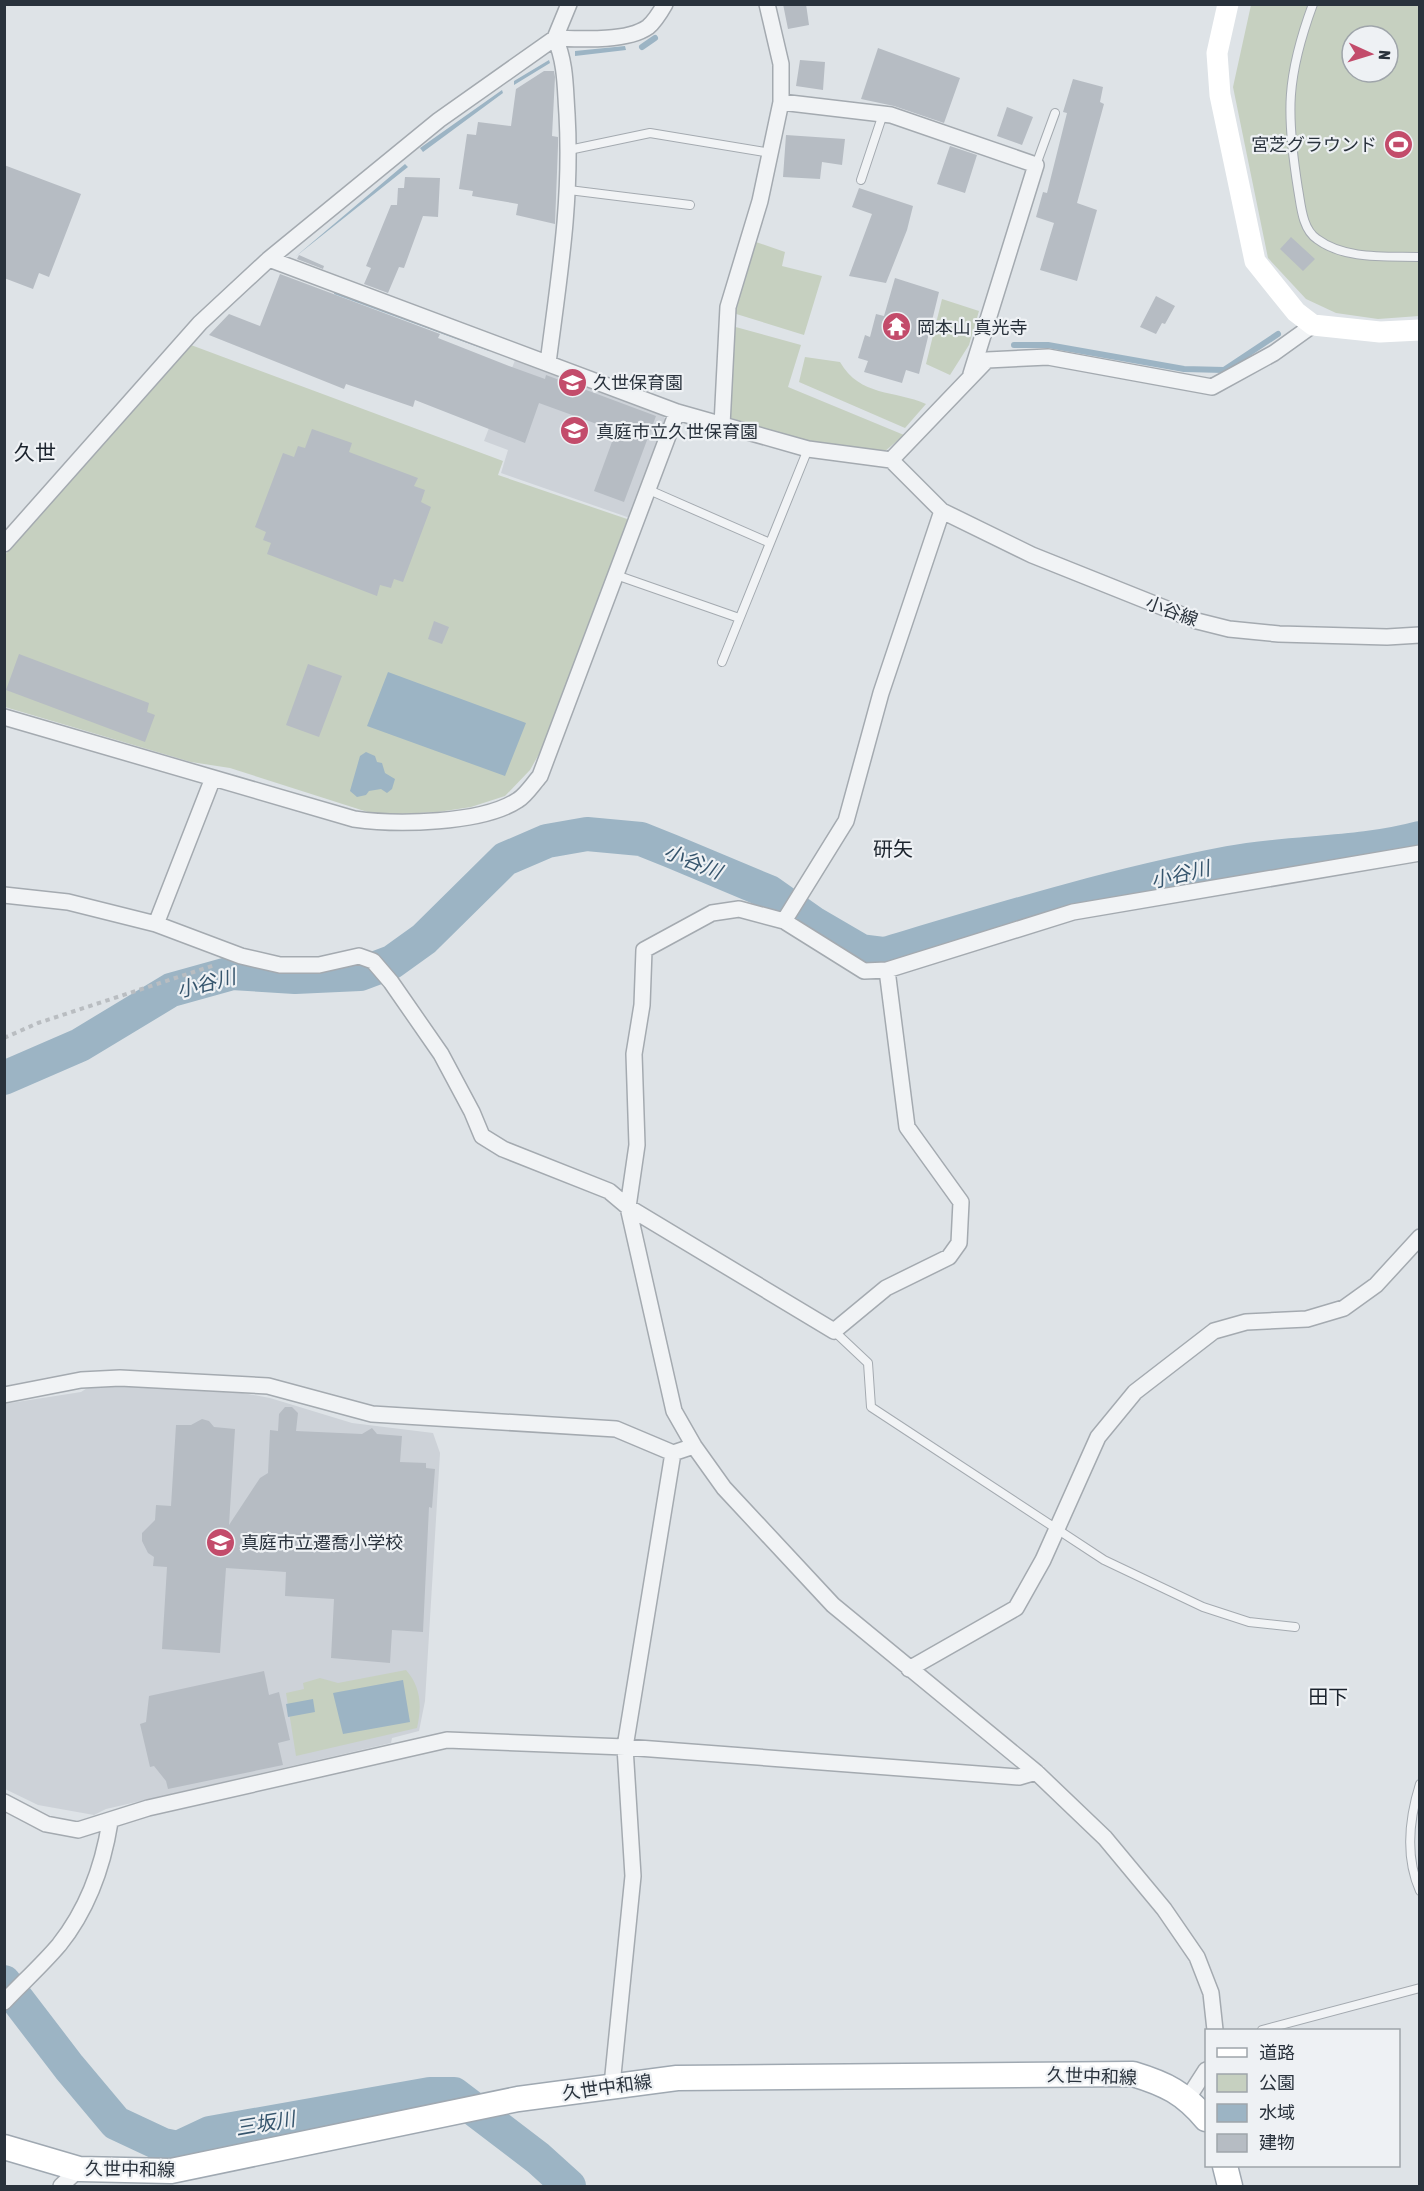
<svg xmlns="http://www.w3.org/2000/svg" width="1424" height="2191" font-family="'Asap Condensed','Noto Sans JP',sans-serif">
<style>
.built{fill:#cdd2d8}
.green{fill:#c6d0c0;fill-rule:evenodd}
.water{fill:#9cb4c4}
.lines{fill:none;stroke-linecap:round;stroke-linejoin:round}
.stream{stroke:#9cb4c4;stroke-width:6}
.river{stroke:#9cb4c4;stroke-width:34}
.building{fill:#b6bcc3}
.lane-casing{stroke:#a4aab0;stroke-width:10}
.street-casing{stroke:#a4aab0;stroke-width:18}
.primary-casing{stroke:#9fa8b1;stroke-width:27}
.path{stroke:#b9bdc1;stroke-width:4;stroke-dasharray:4.5 4.5;stroke-linecap:butt}
.lane{stroke:#f1f3f5;stroke-width:8}
.street{stroke:#f1f3f5;stroke-width:15}
.secondary{stroke:#fff;stroke-width:21}
.primary{stroke:#fff;stroke-width:24}
.labels{text-anchor:middle;dominant-baseline:central;stroke-width:4.5;stroke-linejoin:round;paint-order:stroke}
.poi-label{font-size:18px;fill:#29323c;stroke:#eef1f4;text-anchor:start}
.street-label{font-size:18px;fill:#29323c;stroke:#eef1f4}
.neighbourhood-label{font-size:20px;fill:#1b232d;stroke:#eef1f4}
.water-label{font-size:20px;font-style:italic;fill:#36556d;stroke:#eef1f4}
.quarter-label{font-size:21px;fill:#1b232d;stroke:#eef1f4}
</style>
<rect width="100%" height="100%" fill="#dee3e7"/>
<path class="built" d="M517,355L661,411L666,421L630,518L501,473L508,450L484,441Z
M92,1385L232,1391L270,1398L352,1423L433,1433L440,1453L425,1701L419,1731L392,1738L391,1743L106,1809L94,1815L38,1805L5,1789L4,1404L81,1392Z"/>
<path class="green" d="M1251,5H1419V316L1378,319L1336,313L1306,299L1268,258L1233,87ZM1352,36H1388V72H1352Z
M753,241L785,252L782,266L822,276L804,335L733,313Z
M942,299L979,311L969,345L950,375L926,364Z
M732,326L801,345L788,387L904,435L884,452L800,442L731,418L728,408Z
M191,345L503,461L498,475L630,520L547,740L530,770L505,796L471,807L438,812L377,815L230,768L191,762L5,707V555L156,377Z
M805,357L840,362C860,397 895,390 926,404L905,428L799,382Z
M406,1670C421,1687 422,1706 417,1728L296,1756L286,1693L304,1689L303,1683L320,1678L338,1683Z"/>
<path class="water" d="M625,46L626,50L575,56V51Z
M549,60L550,63L514,85V81Z
M502,90L503,93L423,152L420,148Z
M405,164L408,167L295,257Z
M335,289L490,347L489,351L334,294Z
M388,672L526,723L505,776L367,726Z
M366,752L375,756L377,762L382,763L385,773L395,779L392,789L387,793L381,789L369,791L366,795L357,797L350,791L360,756Z
M403,1680L410,1722L343,1734L333,1693Z
M313,1699L315,1712L288,1717L286,1704Z"/>
<g class="lines">
<path class="stream" d="M642,47L655,38
M1014,345H1048L1184,369L1224,370L1278,334"/>
<path class="river" d="M4,1078L80,1045L171,990L232,973L295,977L360,974L392,962L424,939L505,859L547,841L587,834L641,839L671,851L769,892L813,923L861,951L885,954C999,920 1113,885 1229,863C1292,851 1357,855 1420,838
M4,1982L69,2067L116,2123L163,2145L178,2148L210,2133L430,2094H454L538,2158L569,2186"/>
</g>
<path class="building" d="M783,4H806L809,25L788,29Z
M878,48L960,78L944,123L894,106L861,99Z
M800,60L825,62L823,90L796,86Z
M544,71H554L555,77L552,136L558,137V146L555,224L516,215L518,204L472,196L473,191L459,189L467,134L476,135L478,122L511,126L516,89Z
M1073,79L1103,87L1100,102L1104,104L1077,203L1097,210L1077,281L1040,270L1054,223L1036,217L1043,192L1047,193L1067,113L1063,112Z
M1007,107L1033,117L1022,145L997,136Z
M786,135L845,139L842,165L822,162L820,179L783,177Z
M950,146L977,155L965,193L937,184Z
M4,165L81,194L49,277L39,273L33,289L4,278Z
M405,177L440,178L438,217L423,216L404,268L399,267L388,293L364,284L371,268L366,266L391,205H397L398,188H404Z
M859,188L913,206L907,230L886,283L849,276L872,214L852,207Z
M1291,237L1315,259L1303,271L1280,249Z
M299,255L324,266L323,269L297,259Z
M280,274L440,334L438,338L509,366L545,379L546,375L656,416L624,502L594,491L616,431L539,403L525,443L415,400L413,407L346,384L344,389L209,335L229,314L260,326Z
M895,278L939,292L919,374L906,370L902,383L864,372L868,361L858,358L865,335L870,337L876,314L884,316Z
M1156,296L1175,306L1165,324L1162,323L1156,334L1140,327Z
M312,429L352,443L349,452L418,478L414,486L425,490L421,502L431,507L403,582L394,579L391,588L380,585L377,596L267,554L271,543L263,540L266,532L255,527L283,453L294,457L298,446L305,448Z
M434,621L449,627L442,644L428,639Z
M19,654L149,703L147,712L155,715L145,742L6,690Z
M308,664L342,676L319,737L286,725Z
M285,1407H292L298,1413L296,1431L362,1434L372,1428L377,1434L402,1436L400,1462L426,1463V1468L435,1469L432,1508L429,1507L423,1632L392,1630L390,1663L331,1658L334,1599L285,1596L286,1572L226,1568L220,1653L162,1649L167,1567L153,1566L154,1557L148,1553L142,1541V1533L155,1520L156,1505L171,1506L176,1425H191L202,1419L209,1421L214,1427L235,1429L229,1525L260,1478L268,1473L270,1430L278,1431L279,1414Z
M264,1671L269,1695L279,1692L290,1740L278,1743L283,1765L168,1789L166,1781L154,1766L150,1767L140,1724L146,1722L149,1696Z"/>
<g class="lines">
<defs>
<path id="lane" d="M1313,4C1286,77 1286,113 1298,189C1301,205 1302,229 1317,239C1345,260 1386,256 1420,257
M569,150L650,133L771,153
M1036,165L1055,113
M861,180L883,114
M569,190L690,205
M649,490L770,543
M616,575L739,618
M722,662L808,449
M834,1331L868,1363L871,1407L1104,1560L1203,1607L1249,1622L1295,1627
M1420,1784C1409,1819 1405,1857 1420,1891
M1262,2030L1420,1988"/>
<path id="street" d="M555,38C580,39 627,42 648,27C654,22 661,11 665,4
M781,102L891,115L1036,165L971,374
M269,259L677,412L808,449L891,460L942,511L1032,555L1197,621L1229,629L1279,634L1387,637L1420,635
M548,363C559,277 572,201 567,114C565,87 566,63 555,38
M722,425L728,307L760,201L781,102V64L767,4
M891,460L987,360L1048,357L1212,387L1274,353L1313,325
M4,544L200,323L269,259L439,120L555,38L569,4
M4,717L354,819C396,825 482,824 518,800C526,795 533,784 540,776L677,412
M4,895L68,902L156,924L241,956L280,965H319L359,956L373,961L391,982L441,1054L472,1112L482,1136L503,1149L609,1191L628,1207L834,1331L886,1288L949,1257L959,1243L961,1202L907,1127L887,970
M784,921L846,821L881,693L942,511
M156,924L213,778
M4,1395L81,1380L120,1378L268,1386L372,1414L616,1429L673,1453L694,1446
M909,1669L1016,1608L1043,1560L1098,1437L1135,1392L1214,1331L1246,1322L1307,1319L1344,1308L1376,1285L1420,1237
M4,1802L46,1824L78,1830L148,1808L447,1740L625,1747L1019,1777L1036,1772
M4,2002C22,1983 42,1965 59,1945C87,1910 103,1866 110,1822
M1215,2030L1211,1993L1197,1957L1164,1909L1105,1838L1036,1772L833,1605L724,1488L694,1446L674,1411L628,1207L637,1145L634,1054L642,1005L644,950L712,913L739,909L784,921L864,971L887,970L1073,912L1420,853
M612,2085L633,1876L625,1747L673,1453
M1188,2098L1206,2070
M61,2186L79,2169"/>
<path id="primary" d="M4,2147L79,2169L171,2171L518,2099L677,2078L1133,2074C1166,2084 1184,2093 1206,2119
M1225,2166L1230,2186"/>
</defs>
<use href="#lane" class="lane-casing"/>
<use href="#street" class="street-casing"/>
<use href="#primary" class="primary-casing"/>
<path class="path" d="M4,1038L38,1023L215,965"/>
<use href="#lane" class="lane"/>
<use href="#street" class="street"/>
<path class="secondary" d="M1228,4L1217,53L1220,95L1255,261L1296,312L1313,325L1380,332L1420,330"/>
<use href="#primary" class="primary"/>
</g>
<defs>
<symbol id="stadium-disc" viewBox="-11 -11 22 22"><circle r="9.5" fill="#c34c6b" stroke="#eef1f4"/><path d="M0-5a6.5 5 0 1 0 0 10a6.5 5 0 1 0 0-10ZM-3.5-1.8h7v3.6h-7Z" fill="#fff"/></symbol>
<symbol id="temple-disc" viewBox="-11 -11 22 22"><circle r="9.5" fill="#c34c6b" stroke="#eef1f4"/><path d="M0-6L5-2H3V0L6.5 2.5H4V6H1.5V3h-3V6H-4V2.5H-6.5L-3 0V-2H-5Z" fill="#fff"/></symbol>
<symbol id="school-disc" viewBox="-11 -11 22 22"><circle r="9.5" fill="#c34c6b" stroke="#eef1f4"/><path d="M0-5L7-2L0 1L-7-2ZM-4 1L0 2.5L4 1V4Q0 6-4 4Z" fill="#fff"/></symbol>
</defs>
<g fill-rule="evenodd">
<use href="#stadium-disc" x="1382" y="128" width="33" height="33"/>
<use href="#temple-disc" x="880" y="310" width="33" height="33"/>
<use href="#school-disc" x="556" y="366" width="33" height="33"/>
<use href="#school-disc" x="558" y="414" width="33" height="33"/>
<use href="#school-disc" x="204" y="1526" width="33" height="33"/>
</g>
<g class="labels">
<g class="poi-label">
<text x="1377" y="144" text-anchor="end">宮芝グラウンド</text>
<text x="917" y="327">岡本山 真光寺</text>
<text x="593" y="382">久世保育園</text>
<text x="596" y="431">真庭市立久世保育園</text>
<text x="241" y="1542">真庭市立遷喬小学校</text>
</g>
<g class="street-label">
<text transform="translate(1172 611) rotate(20)">小谷線</text>
<text transform="translate(1092 2076) rotate(2)">久世中和線</text>
<text transform="translate(607 2087) rotate(-8)">久世中和線</text>
<text transform="translate(130 2169) rotate(1)">久世中和線</text>
</g>
<g class="neighbourhood-label">
<text x="893" y="848">研矢</text>
<text x="1328" y="1696">田下</text>
</g>
<g class="water-label">
<text transform="translate(693 861) rotate(22)">小谷川</text>
<text transform="translate(1180 874) rotate(-13)">小谷川</text>
<text transform="translate(206 983) rotate(-14)">小谷川</text>
<text transform="translate(265 2123) rotate(-10)">三坂川</text>
</g>
<g class="quarter-label">
<text x="35" y="452">久世</text>
</g>
</g>
<rect width="1424" height="2191" fill="none" stroke="#29323c" stroke-width="12"/>
<rect x="1205" y="2029" width="195" height="138" fill="#eef1f4" stroke="#9fa5aa" stroke-width="1.5"/>
<rect x="1217" y="2048" width="30" height="9" fill="#ffffff" stroke="#9fa5aa" stroke-width="1.5"/>
<text x="1259" y="2059" font-size="18" fill="#29323c">道路</text>
<rect x="1217" y="2074" width="30" height="18" fill="#c6d0c0" stroke="#9fa5aa" stroke-width="1.5"/>
<text x="1259" y="2089" font-size="18" fill="#29323c">公園</text>
<rect x="1217" y="2104" width="30" height="18" fill="#9cb4c4" stroke="#9fa5aa" stroke-width="1.5"/>
<text x="1259" y="2119" font-size="18" fill="#29323c">水域</text>
<rect x="1217" y="2134" width="30" height="18" fill="#b6bcc3" stroke="#9fa5aa" stroke-width="1.5"/>
<text x="1259" y="2149" font-size="18" fill="#29323c">建物</text>
<g transform="translate(1370 54) rotate(94)"><circle r="28" fill="#eef1f4" stroke="#9fa5aa" stroke-width="1.5"/>
<path d="M0-4.5L10 22L0 15L-10 22Z" fill="#c34c6b"/>
<text y="-9" font-size="16" font-weight="bold" text-anchor="middle" fill="#29323c">N</text>
</g>
</svg>
